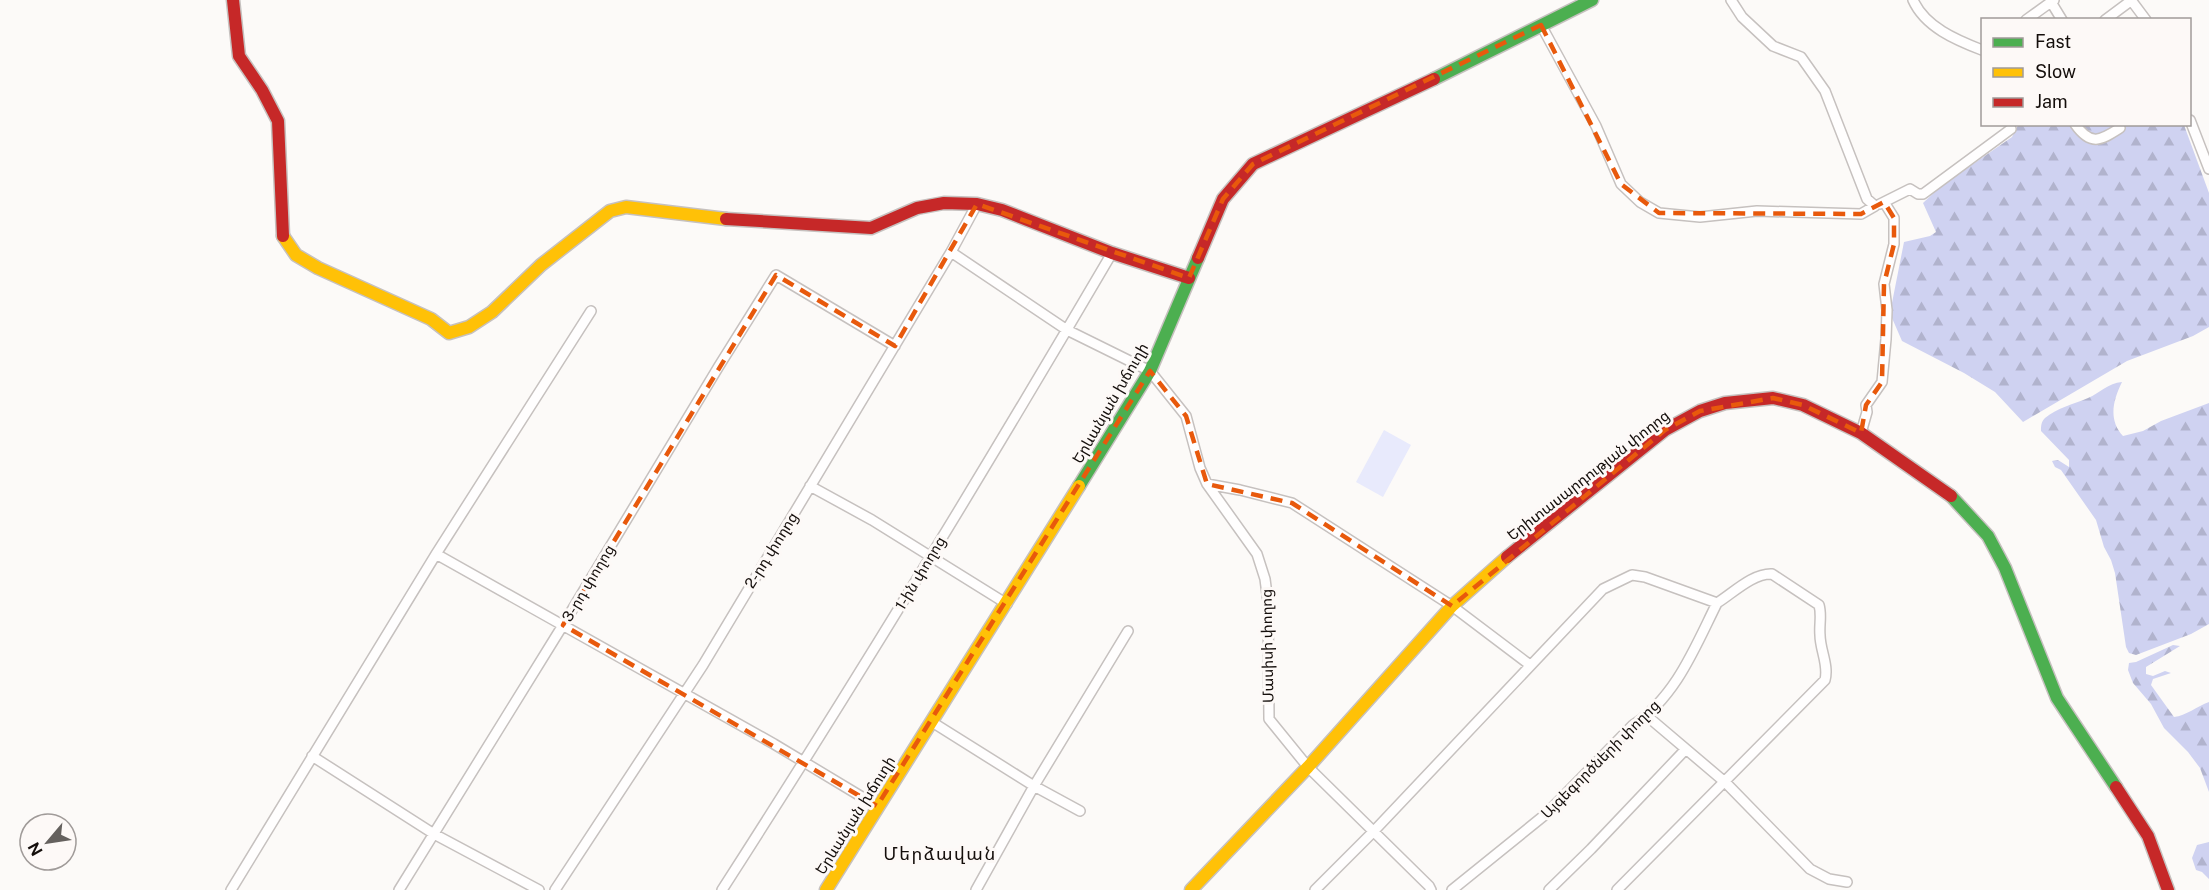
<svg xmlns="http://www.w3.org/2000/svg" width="2209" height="890" font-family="'Public Sans','Noto Sans Armenian',sans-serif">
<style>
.grass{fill:#e8eafc}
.forest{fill:url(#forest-firs)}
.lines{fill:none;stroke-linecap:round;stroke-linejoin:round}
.street-casing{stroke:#c6c1bf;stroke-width:12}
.fast-casing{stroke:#c6c1bf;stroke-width:15}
.slow-casing{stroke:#c6c1bf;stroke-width:15}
.jam-casing{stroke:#c6c1bf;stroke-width:15}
.street{stroke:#fffefe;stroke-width:9}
.fast{stroke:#4caf50;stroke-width:12}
.slow{stroke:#ffc107;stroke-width:12}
.jam{stroke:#c62828;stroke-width:12}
.marked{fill:none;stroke:#e8590c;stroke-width:4.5;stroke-dasharray:12 8;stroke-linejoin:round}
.labels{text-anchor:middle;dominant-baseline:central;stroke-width:6;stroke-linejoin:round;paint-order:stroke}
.street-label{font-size:15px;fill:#140e0b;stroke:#fdf9f7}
.quarter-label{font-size:18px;letter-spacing:1.5px;fill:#140e0b;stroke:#fdf9f7}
</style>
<defs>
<pattern id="forest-firs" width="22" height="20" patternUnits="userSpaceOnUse" patternTransform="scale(1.5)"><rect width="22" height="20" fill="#cfd2f1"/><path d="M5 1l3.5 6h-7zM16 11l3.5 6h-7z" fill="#b1b3cd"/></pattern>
</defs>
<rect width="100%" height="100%" fill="#fcfaf8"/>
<path class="grass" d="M1384,430L1411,445L1383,497L1356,482Z"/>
<path class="forest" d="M2018,125H2073L2086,139L2105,134L2094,135L2079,125H2184L2209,193V327L2193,336L2127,361L2023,422L1995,392L1964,373L1902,341L1892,318L1891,308L1904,242L1930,236L1936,232L1923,203L1940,187L2012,137Z
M2122,382C2113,400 2108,420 2123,436L2143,431L2161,421L2209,403V624L2191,634L2136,655L2129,653L2126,647L2115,573L2111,560L2104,547L2096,520L2061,470L2055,467L2052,461L2058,460L2069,467V460L2041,431C2041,426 2041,422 2045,418C2057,408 2074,404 2088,398C2100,393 2108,383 2122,382Z
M2173,645L2180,646L2146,667V674L2153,676L2165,671L2171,673L2153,679L2151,685L2174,717C2186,716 2197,706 2209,702V792L2200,768L2188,752L2164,728L2151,704L2133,683L2128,670L2129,663L2136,662Z
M2209,842V879L2202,872L2196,870L2192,858L2197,845Z"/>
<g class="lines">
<defs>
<path id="street" d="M1913,0C1925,27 1956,40 1982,50
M2054,0L2051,2L2062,20
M2131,0L2146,20
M2026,20L2051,2
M2105,20L2132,0
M1541,25L1596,126L1621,184L1640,202L1659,213L1700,217L1757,211L1861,214L1875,206L1867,199L1825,91L1801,57L1773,46L1742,17L1731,0
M2190,120L2209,169
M2075,124C2091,147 2101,140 2120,128
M1880,204L1910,189L1918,194H1923L2011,129
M951,252L1067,330L1150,371L1186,416L1200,468L1207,484L1257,554L1265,579L1268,602L1269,719L1308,767L1429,886L1431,890
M1861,433L1867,412L1866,405L1882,382L1886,339L1887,310L1884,284L1894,244V218L1884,202
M1207,484L1240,490L1292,503L1452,606L1530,665
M810,486L872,520L1007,604
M436,554L774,744L877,806
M1647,716L1726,783L1810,869L1829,879L1847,882
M932,722L1034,786L1080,811
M312,756L434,834L539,890
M231,890L436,554L591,311
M399,890L563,625L719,366L776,275L895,346
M555,890L703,665L951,252L977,204
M722,890C857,680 986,468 1112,253
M976,890L1034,786L1128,631
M1315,890L1373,832L1603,589L1632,575L1645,577L1717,603C1733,593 1753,573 1772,574L1819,605C1822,615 1819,625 1820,635C1820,650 1829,665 1825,680L1617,890
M1452,890L1546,814L1633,725C1676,697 1695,647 1717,603
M1549,890L1591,849L1685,750"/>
<path id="fast" d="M1434,79L1592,0
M1079,486L1150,371L1198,258
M1951,496L1988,536L2005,568L2057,698L2116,787"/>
<path id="slow" d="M283,236L296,255L318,268L431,319L449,333L469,327L492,312L541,265L610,211L626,207L726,219
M826,890L1079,486
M1191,890L1308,767L1452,606L1507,557"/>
<path id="jam" d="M233,0L239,56L262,90L278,121L283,236
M726,219L871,228L917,208L944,203L977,204L1002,210L1112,253L1189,278
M1198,258L1223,199L1253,164L1434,79
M1507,557L1665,430L1700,411L1725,403L1773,398L1803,405L1861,433L1951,496
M2116,787L2148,836L2168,890"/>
</defs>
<use href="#street" class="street-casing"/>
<use href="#fast" class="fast-casing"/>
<use href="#slow" class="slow-casing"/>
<use href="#jam" class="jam-casing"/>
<use href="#street" class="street"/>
<use href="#fast" class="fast"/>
<use href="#slow" class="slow"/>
<use href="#jam" class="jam"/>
</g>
<path class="marked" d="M1541,25L1621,184L1659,213L1861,214L1884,202L1894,218V244L1884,284L1882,382L1866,405L1861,433L1803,405L1773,398L1700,411L1665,430L1452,606L1292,503L1207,484L1186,416L1150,371L877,806L563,625L776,275L895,346L977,204L1189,278L1223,199L1253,164Z"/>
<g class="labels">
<g class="street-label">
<text transform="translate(1110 403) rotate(-60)">Երևանյան խճուղի</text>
<text transform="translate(1588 475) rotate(-38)">Երիտասարդության փողոց</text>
<text transform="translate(771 550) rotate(-58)">2-րդ փողոց</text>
<text transform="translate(920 573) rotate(-59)">1-ին փողոց</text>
<text transform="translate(588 583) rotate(-59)">3-րդ փողոց</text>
<text transform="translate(1267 646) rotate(-91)">Մասիսի փողոց</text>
<text transform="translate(1600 759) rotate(-45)">Այգեգործների փողոց</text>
<text transform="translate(855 815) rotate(-58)">Երևանյան խճուղի</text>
</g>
<g class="quarter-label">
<text x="940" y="853">Մերձավան</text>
</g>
</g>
<rect x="1981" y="18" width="210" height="108" fill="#fdf9f7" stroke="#a09b99" stroke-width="1.5"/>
<rect x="1993" y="38" width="30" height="9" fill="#4caf50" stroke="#a09b99" stroke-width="1.5"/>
<text x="2035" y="48" font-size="18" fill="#140e0b">Fast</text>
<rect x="1993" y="68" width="30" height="9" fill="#ffc107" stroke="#a09b99" stroke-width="1.5"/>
<text x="2035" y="78" font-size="18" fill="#140e0b">Slow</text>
<rect x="1993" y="98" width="30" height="9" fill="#c62828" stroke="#a09b99" stroke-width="1.5"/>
<text x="2035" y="108" font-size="18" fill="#140e0b">Jam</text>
<g transform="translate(48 842) rotate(241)"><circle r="28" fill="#fdf9f7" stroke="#a09b99" stroke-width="1.5"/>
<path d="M0-4.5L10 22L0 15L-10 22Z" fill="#65615e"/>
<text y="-9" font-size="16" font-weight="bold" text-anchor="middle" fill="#140e0b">N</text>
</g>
</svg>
